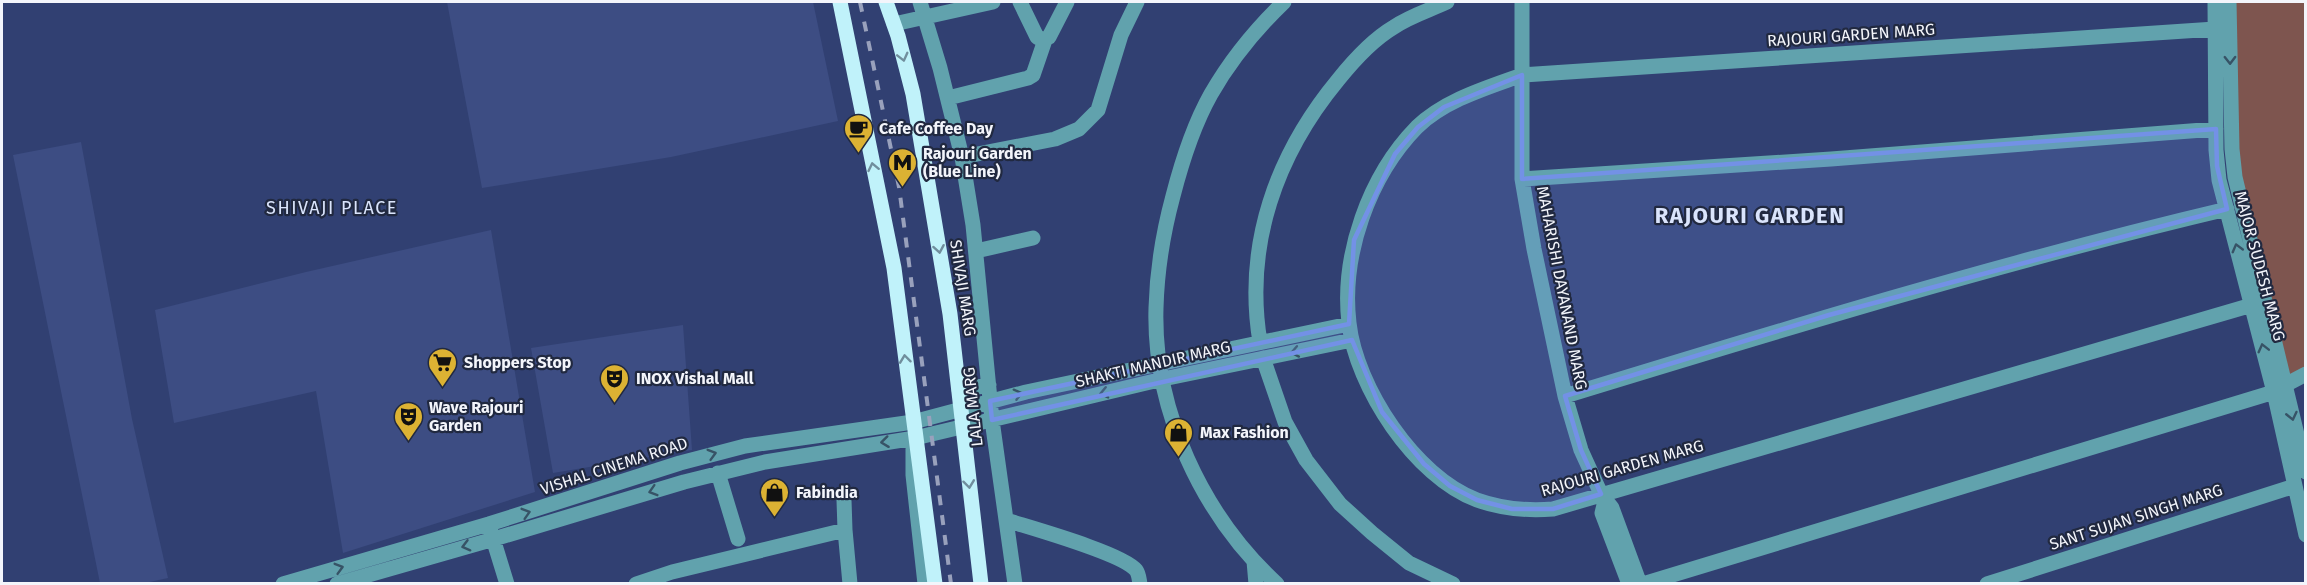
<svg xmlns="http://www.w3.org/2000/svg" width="2307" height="585" font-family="'Fira Sans',sans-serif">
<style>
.built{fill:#3d4d83}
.green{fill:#7e554f}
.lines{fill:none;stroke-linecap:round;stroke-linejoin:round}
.minor{stroke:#61a2ad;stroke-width:15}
.major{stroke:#c0f2fa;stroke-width:15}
.rail{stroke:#99a1bc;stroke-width:4;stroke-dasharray:10 10;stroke-linecap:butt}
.oneway{stroke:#708e9d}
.oneway2{stroke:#375366}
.marked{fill:#7391e6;fill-opacity:0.2;stroke:#7391e6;stroke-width:4.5;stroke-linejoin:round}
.labels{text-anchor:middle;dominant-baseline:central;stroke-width:4.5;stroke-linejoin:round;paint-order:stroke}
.street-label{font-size:16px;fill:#f3f5fb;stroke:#212940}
.poi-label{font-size:16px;font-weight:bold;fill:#f3f5fb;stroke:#212940;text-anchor:start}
.neighbourhood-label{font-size:18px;letter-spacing:1.5px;fill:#dae4fc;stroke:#212940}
.district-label{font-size:22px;font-weight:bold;letter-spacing:1.5px;fill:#dae4fc;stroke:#212940}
</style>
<rect width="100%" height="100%" fill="#314072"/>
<path class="built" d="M447,2H813L838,121L671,157L482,188Z
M81,142L132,419L168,578L145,583H100L13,155Z
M491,230L535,492L343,553L316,391L174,423L155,310L306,272Z
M683,325L692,450L553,473L531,348Z"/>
<path class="green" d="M2229,2H2305V374L2285,385L2233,162Z"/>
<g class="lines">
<path class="minor" d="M920,2L940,68L962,157L973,225L992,420L1015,584
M1020,2L1037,37L1042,40L1049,37L1067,2
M1522,2V179L1534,249L1565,396L1581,450L1601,494L1612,508L1640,584
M2215,2L2216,150L2219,180L2274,392L2306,535
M2229,2L2232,149L2235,177L2306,472
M894,24L993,2
M2215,29L1522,75C1486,88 1445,100 1417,127C1369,176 1341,255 1349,323C1356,387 1415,477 1477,500C1502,509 1527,511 1553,509L2252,305
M948,98L1028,78L1033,75L1045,40
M962,157L1055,139L1079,129L1098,110L1121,35L1137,2
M1522,179L1831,159L2216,129
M976,251L1033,238
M1260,342C1244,245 1276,155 1338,80C1354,60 1372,40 1394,27C1410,16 1430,10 1447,2
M1263,358L1285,422L1306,460L1340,504L1372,533L1409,563L1453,584
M2285,385L2306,374
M959,390L989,385
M1565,396C1784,329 2003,262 2227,209
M913,449V475L925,584
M718,473L738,539
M844,500L845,530
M1605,501L1602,513L1629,584
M1006,520C1031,528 1122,553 1136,570C1139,574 1139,579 1140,584
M491,532L507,584
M1254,561L1256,584
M283,584L489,524L680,463L745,446L913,422L1026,392L1349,324
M337,584L494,539L684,482L765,462L915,438L1163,379L1352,340
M636,584L672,572L845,530L850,584
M1277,584C1202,515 1153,410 1156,308C1157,270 1163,233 1173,196C1182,161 1193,126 1211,94C1230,61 1257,28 1284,2
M1643,584L2274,392
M1987,584L2295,486"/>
<path class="major" d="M840,2L894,268L935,584
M886,2L898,36L913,94L950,314L981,584"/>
<path class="rail" d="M860,2L899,187L951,584"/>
</g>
<defs><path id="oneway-chevron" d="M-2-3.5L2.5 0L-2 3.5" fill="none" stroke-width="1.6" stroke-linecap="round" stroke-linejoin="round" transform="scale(1.5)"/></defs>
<g class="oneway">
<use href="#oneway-chevron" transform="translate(903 57) rotate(76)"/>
<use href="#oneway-chevron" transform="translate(873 167) rotate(-102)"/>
<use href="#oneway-chevron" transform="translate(939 249) rotate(80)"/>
<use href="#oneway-chevron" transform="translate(905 359) rotate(-97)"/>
<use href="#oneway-chevron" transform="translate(969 484) rotate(83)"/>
</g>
<g class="oneway2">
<use href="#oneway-chevron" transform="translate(2230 60) rotate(89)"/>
<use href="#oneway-chevron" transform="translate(2237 248) rotate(-105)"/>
<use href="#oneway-chevron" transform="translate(2263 348) rotate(-104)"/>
<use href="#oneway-chevron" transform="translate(1295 352) rotate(169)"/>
<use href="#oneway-chevron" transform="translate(1104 393) rotate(167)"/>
<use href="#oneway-chevron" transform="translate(1018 394) rotate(-15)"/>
<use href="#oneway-chevron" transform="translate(2292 416) rotate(77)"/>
<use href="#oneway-chevron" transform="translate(885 442) rotate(173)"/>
<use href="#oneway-chevron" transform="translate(712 454) rotate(-16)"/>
<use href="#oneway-chevron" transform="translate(653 491) rotate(163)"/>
<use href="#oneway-chevron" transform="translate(526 513) rotate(-17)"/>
<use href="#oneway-chevron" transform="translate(466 546) rotate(165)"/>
<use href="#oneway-chevron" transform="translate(339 568) rotate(-16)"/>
</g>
<path class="marked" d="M1522,75V179L2216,129L2217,166L2227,209L1829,315L1565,396L1581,450L1601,494L1553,509H1512L1477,500L1450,486L1424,464L1382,412L1352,340L992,420L990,401L1349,324L1354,240L1395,154L1418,127L1444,107Z"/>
<defs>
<symbol id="cafe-pin" viewBox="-11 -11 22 30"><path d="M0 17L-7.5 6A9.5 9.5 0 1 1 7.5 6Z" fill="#dcb233" stroke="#212940"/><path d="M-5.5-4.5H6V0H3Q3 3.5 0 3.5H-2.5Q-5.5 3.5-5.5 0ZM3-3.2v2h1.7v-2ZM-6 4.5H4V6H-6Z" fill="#111"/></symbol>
<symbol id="metro-pin" viewBox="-11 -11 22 30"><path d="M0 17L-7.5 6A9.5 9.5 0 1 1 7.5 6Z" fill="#dcb233" stroke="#212940"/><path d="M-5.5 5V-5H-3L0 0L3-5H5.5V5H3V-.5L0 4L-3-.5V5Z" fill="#111"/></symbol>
<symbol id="supermarket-pin" viewBox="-11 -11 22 30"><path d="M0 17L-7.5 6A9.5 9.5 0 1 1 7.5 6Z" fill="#dcb233" stroke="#212940"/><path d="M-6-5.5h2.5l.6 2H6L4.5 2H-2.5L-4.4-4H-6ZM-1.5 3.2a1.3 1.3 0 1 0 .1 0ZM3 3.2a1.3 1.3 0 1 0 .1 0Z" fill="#111"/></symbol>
<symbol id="theatre-pin" viewBox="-11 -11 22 30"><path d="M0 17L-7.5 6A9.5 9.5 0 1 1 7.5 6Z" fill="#dcb233" stroke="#212940"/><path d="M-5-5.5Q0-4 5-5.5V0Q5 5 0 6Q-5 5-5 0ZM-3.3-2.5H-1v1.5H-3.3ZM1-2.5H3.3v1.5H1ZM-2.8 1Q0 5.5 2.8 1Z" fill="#111"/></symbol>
<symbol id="shop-pin" viewBox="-11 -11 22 30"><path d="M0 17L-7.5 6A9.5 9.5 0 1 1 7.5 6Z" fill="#dcb233" stroke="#212940"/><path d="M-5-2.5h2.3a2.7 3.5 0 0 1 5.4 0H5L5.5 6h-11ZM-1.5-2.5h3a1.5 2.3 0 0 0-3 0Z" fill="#111"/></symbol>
</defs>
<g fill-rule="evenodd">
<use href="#cafe-pin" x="842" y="112" width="33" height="45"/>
<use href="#metro-pin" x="886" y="146" width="33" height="45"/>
<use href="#supermarket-pin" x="426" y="346" width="33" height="45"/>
<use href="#theatre-pin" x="598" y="362" width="33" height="45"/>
<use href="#theatre-pin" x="392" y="400" width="33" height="45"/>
<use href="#shop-pin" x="1162" y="416" width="33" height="45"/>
<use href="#shop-pin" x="758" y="476" width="33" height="45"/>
</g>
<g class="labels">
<g class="street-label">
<text transform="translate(1851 35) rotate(-4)">RAJOURI GARDEN MARG</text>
<text transform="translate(2260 266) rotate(75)">MAJOR SUDESH MARG</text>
<text transform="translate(963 288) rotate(81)">SHIVAJI MARG</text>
<text transform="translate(1562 288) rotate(79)">MAHARISHI DAYANAND MARG</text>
<text transform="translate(1153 364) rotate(-13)">SHAKTI MANDIR MARG</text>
<text transform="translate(973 407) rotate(-96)">LALA MARG</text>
<text transform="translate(614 466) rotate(-18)">VISHAL CINEMA ROAD</text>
<text transform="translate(1622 468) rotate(-16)">RAJOURI GARDEN MARG</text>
<text transform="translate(2136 517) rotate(-18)">SANT SUJAN SINGH MARG</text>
</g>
<g class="poi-label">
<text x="879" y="128">Cafe Coffee Day</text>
<text x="923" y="153">Rajouri Garden<tspan x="923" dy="18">(Blue Line)</tspan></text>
<text x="464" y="362">Shoppers Stop</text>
<text x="636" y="378">INOX Vishal Mall</text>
<text x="429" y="407">Wave Rajouri<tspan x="429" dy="18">Garden</tspan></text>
<text x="1200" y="432">Max Fashion</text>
<text x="796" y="492">Fabindia</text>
</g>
<g class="neighbourhood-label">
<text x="332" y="208">SHIVAJI PLACE</text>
</g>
<g class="district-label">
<text x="1750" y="215">RAJOURI GARDEN</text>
</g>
</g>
<rect width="2307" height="585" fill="none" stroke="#f3f5fb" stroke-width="6"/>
</svg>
